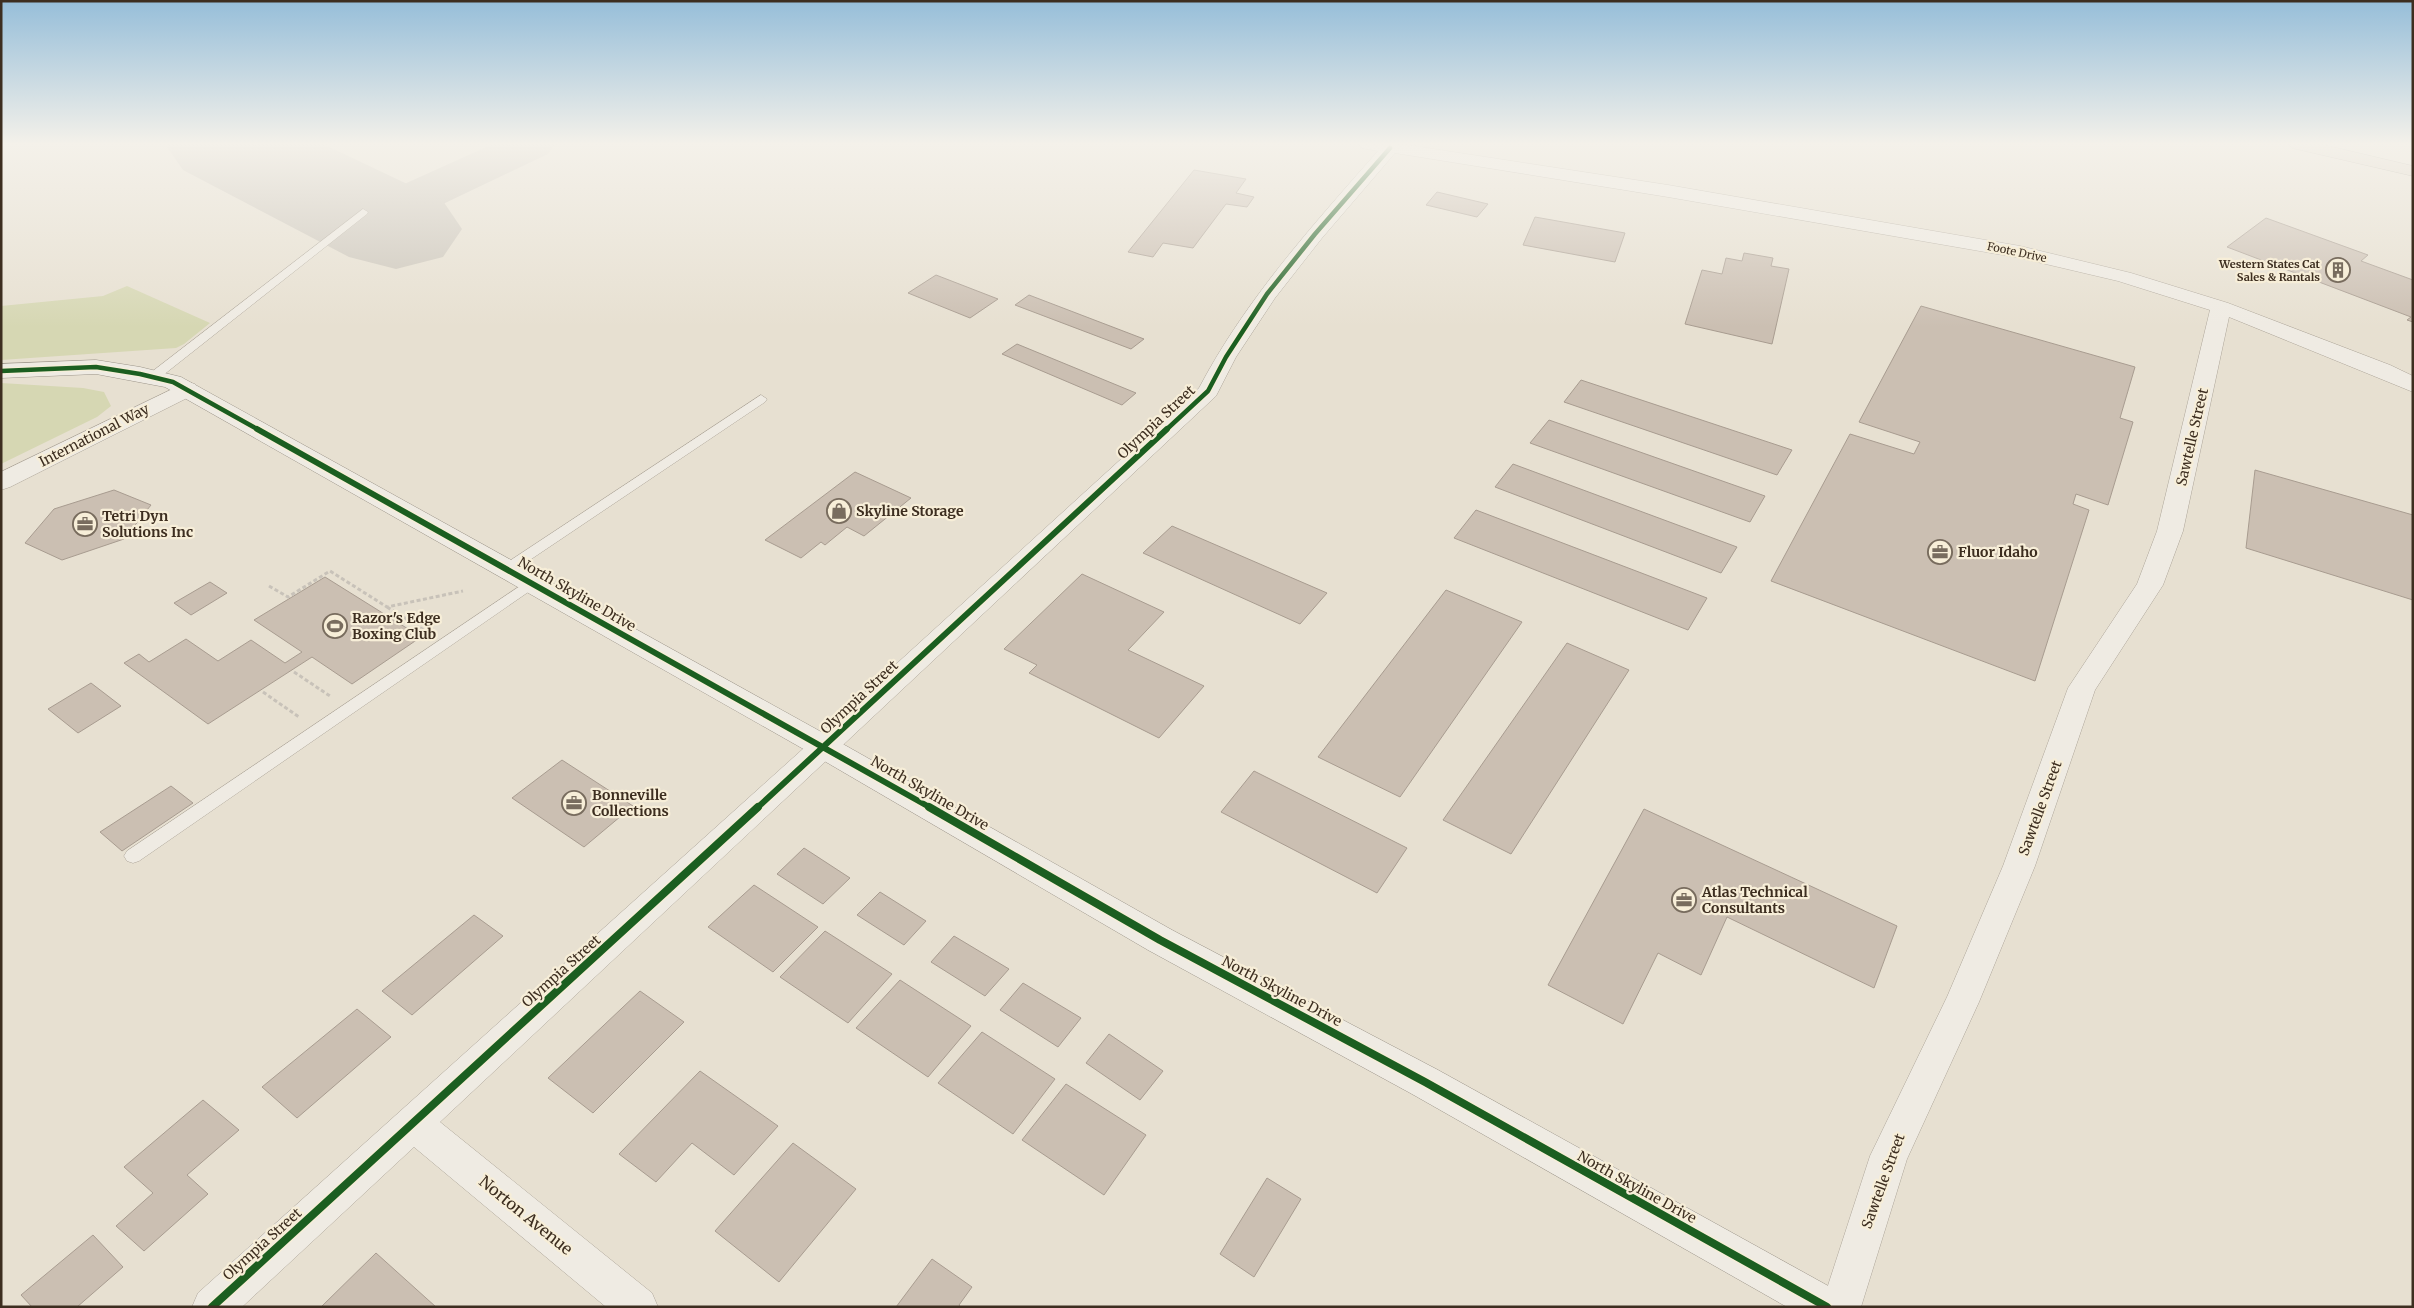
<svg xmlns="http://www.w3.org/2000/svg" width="2414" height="1308" font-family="Merriweather,serif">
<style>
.green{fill:#d6d7b3}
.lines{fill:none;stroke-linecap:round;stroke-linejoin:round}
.taxiway{fill:#cbc5ba;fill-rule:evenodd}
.runway{fill:#cbc5ba;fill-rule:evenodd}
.building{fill:#cbbfb2;stroke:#a89c90}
.lane-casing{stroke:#ada599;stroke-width:1}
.street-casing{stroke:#ada599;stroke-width:1}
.secondary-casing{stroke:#9c958a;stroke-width:1}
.highway-casing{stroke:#928b80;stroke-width:1}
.path{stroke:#c8c2b9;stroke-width:3;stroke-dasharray:4 2.5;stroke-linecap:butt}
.lane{fill:#efebe3;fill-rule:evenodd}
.street{fill:#efebe3;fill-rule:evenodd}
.secondary{fill:#efebe3;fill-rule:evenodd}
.highway{fill:#dad1c2;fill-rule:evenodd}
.cycleway-far2-casing{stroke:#f7eed8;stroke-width:7}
.cycleway-far1-casing{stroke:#f7eed8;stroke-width:9}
.cycleway-casing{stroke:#f7eed8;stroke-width:11}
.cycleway-far2{stroke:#1b5e20;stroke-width:4.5}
.cycleway-far1{stroke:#1b5e20;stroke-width:6}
.cycleway{stroke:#1b5e20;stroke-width:8}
.labels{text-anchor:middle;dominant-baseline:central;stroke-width:4.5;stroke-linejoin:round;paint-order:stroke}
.far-street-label{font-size:11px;fill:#3d2e20;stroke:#f7eed8}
.far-poi-label{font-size:11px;font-weight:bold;fill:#3d2e20;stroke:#f7eed8;text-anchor:end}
.street-label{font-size:14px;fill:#3d2e20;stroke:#f7eed8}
.poi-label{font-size:14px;font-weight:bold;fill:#3d2e20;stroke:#f7eed8;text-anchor:start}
.near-street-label{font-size:16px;fill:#3d2e20;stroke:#f7eed8}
</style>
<rect width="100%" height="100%" fill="#e7e0d1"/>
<path class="green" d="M127,286L210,323L184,344L176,348L1,360V306L103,296Z
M1,383L83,388L104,392L111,406L97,417L1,464Z"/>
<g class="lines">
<path class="taxiway" d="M493,144H555L548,154L422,214L370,225L335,218L327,207L335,196L353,191L370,193L391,190Z"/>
<path class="runway" d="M165,144H323L443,201L462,229L443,257L396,269L349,257L183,170Z"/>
</g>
<path class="building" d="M1194,170L1246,179L1236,193L1254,197L1247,207L1226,204L1193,248L1163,243L1153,257L1128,252Z
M1437,192L1488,204L1477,217L1426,205Z
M1535,217L1625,233L1615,262L1523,245Z
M2266,218L2368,255L2361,261L2413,280V322L2407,320L2411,317L2227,247Z
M1744,253L1773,258L1771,266L1789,269L1772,344L1685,324L1702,270L1722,274L1726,258L1742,261Z
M936,275L998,299L970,318L908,293Z
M1029,295L1144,339L1131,349L1015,305Z
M1921,306L2135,367L2120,418L2133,422L2108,505L2076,494L2073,504L2089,510L2035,681L1771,581L1850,434L1914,454L1920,442L1859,422Z
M1017,344L1136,393L1122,405L1002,354Z
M1581,380L1792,450L1777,475L1564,402Z
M1549,420L1765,496L1750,522L1530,443Z
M1513,464L1737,547L1721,573L1495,487Z
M2255,470L2413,515V600L2246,548Z
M855,472L911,498L864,536L847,527L825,545L821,542L801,558L765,540Z
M114,490L151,505L124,539L62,560L25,543L54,509Z
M1476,510L1707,598L1688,630L1454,538Z
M1172,526L1327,593L1300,624L1143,553Z
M1082,574L1164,612L1128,650L1204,686L1159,738L1029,673L1037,665L1004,649Z
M325,577L421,637L352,684L312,657L208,724L124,663L139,654L149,662L186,639L218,661L251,640L285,663L302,652L254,620Z
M210,582L227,593L191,615L174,603Z
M1446,590L1522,622L1400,797L1318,757Z
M1567,643L1629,670L1511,854L1443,820Z
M91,683L121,706L78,733L48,709Z
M562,760L633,806L584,847L512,798Z
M1254,771L1407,848L1377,893L1221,812Z
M171,786L193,803L122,851L100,832Z
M1644,809L1897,926L1874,988L1727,917L1701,975L1658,953L1623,1024L1548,985Z
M804,848L850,878L823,904L777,874Z
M754,885L818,927L773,972L708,927Z
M880,892L926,921L904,945L857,915Z
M474,915L503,936L412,1015L382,991Z
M825,931L892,974L848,1023L780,977Z
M954,936L1009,969L985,996L931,962Z
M900,980L971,1026L928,1077L856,1028Z
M1023,983L1081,1018L1058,1047L1000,1010Z
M640,991L684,1022L593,1113L548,1078Z
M357,1009L391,1037L297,1118L262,1087Z
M982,1032L1055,1079L1013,1134L938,1083Z
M1109,1034L1163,1071L1140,1100L1086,1063Z
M700,1071L778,1126L734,1175L692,1143L656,1182L619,1154Z
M1066,1084L1146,1135L1104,1195L1022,1140Z
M203,1100L239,1130L187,1175L208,1194L144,1251L116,1226L153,1193L124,1167Z
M793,1143L856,1189L779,1282L715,1231Z
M1267,1178L1301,1199L1254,1277L1220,1254Z
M93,1235L123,1267L77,1307H32L21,1295Z
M376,1253L436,1307H321Z
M932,1259L972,1287L959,1305L961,1307H896Z"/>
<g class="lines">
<defs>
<path id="lane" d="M363,209L368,212L367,214L157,380H149L147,377L149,374Z
M761,395L767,399L765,402L512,572H502L500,569L502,566Z
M532,578L539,583L537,586L139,861L133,863L127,861L124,856L127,851Z"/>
<path id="street" d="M1359,144H1401L1668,185L2020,246L2131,273L2228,303L2390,365L2413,376V392L2229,317L2183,531L2163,585L2095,690L2035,866L1979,1002L1907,1159L1861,1307H1821L1870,1156L1947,997L2003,866L2068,688L2137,584L2157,531L2210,310L2118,281L2020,258L1668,197L1395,153L1322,238L1275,298L1236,357L1216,396L440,1122L652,1293L658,1307H606L414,1147L242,1307H192L198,1293L814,739L1199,388C1246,299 1312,226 1378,151L1362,148Z
M187,382L195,384L198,389L195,394L10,487L1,490V472Z"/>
<path id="secondary" d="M96,360L140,367L181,377L834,739L1172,930L1438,1070L1841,1293L1847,1307H1787L1412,1094L1148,950L814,755L165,387L96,374L1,378V364Z"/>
<path id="highway" d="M2289,144H2320L2413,166V176L2292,148Z"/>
</defs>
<use href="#lane" class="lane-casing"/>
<use href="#street" class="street-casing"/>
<use href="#secondary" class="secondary-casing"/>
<use href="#highway" class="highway-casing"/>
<path class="path" d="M269,586L288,597L330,571L387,607L463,591
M387,607L427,632
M294,672L330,696
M263,692L299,717"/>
<use href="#lane" class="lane"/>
<use href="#street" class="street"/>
<use href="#secondary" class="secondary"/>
<use href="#highway" class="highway"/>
<defs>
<path id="cycleway-far2" d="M1,371L96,367L140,374L173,382L259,430
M1166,430L1208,391L1226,357L1267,294L1315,234L1390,148"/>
<path id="cycleway-far1" d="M257,429L931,808
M757,808L1167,429"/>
<path id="cycleway" d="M929,807L1160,940L1425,1082L1827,1307
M212,1307L758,807"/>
</defs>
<use href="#cycleway-far2" class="cycleway-far2-casing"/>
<use href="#cycleway-far1" class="cycleway-far1-casing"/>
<use href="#cycleway" class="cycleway-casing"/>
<use href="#cycleway-far2" class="cycleway-far2"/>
<use href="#cycleway-far1" class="cycleway-far1"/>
<use href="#cycleway" class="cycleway"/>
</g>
<linearGradient id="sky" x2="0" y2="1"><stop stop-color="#96bed9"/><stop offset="0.44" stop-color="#f4f1ea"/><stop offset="1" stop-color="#f4f1ea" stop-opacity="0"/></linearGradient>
<rect width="2414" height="327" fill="url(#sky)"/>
<defs>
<symbol id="building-ring" viewBox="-11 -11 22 22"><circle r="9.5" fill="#f7eed8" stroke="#786c5e" stroke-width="1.5"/><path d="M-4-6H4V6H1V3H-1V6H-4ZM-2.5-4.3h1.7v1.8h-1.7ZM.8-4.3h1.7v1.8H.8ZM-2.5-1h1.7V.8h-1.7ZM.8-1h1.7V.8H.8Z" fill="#786c5e"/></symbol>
<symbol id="shop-ring" viewBox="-11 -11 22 22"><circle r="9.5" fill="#f7eed8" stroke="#786c5e" stroke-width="1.5"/><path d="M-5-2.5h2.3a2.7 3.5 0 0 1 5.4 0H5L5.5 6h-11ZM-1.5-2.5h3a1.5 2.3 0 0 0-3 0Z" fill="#786c5e"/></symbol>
<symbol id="office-ring" viewBox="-11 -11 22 22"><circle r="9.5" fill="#f7eed8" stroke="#786c5e" stroke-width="1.5"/><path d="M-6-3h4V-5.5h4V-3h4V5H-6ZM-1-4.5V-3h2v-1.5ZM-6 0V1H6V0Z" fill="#786c5e"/></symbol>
<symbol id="stadium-ring" viewBox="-11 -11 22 22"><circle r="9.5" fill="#f7eed8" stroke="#786c5e" stroke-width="1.5"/><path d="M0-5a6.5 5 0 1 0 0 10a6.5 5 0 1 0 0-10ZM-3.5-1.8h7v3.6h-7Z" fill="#786c5e"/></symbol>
</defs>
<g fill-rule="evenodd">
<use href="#building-ring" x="2324" y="256" width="28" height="28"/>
<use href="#shop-ring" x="825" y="497" width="28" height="28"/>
<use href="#office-ring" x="71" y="510" width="28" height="28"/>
<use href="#office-ring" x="1926" y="538" width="28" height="28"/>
<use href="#stadium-ring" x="321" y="612" width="28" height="28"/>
<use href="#office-ring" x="560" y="789" width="28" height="28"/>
<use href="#office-ring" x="1670" y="886" width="28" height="28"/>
</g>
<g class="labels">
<g class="far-street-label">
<text transform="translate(2017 252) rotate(12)">Foote Drive</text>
</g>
<g class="far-poi-label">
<text x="2320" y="264">Western States Cat<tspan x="2320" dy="13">Sales &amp; Rantals</tspan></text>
</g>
<g class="street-label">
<text transform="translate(1156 422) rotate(-43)">Olympia Street</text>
<text transform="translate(94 435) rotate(-27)">International Way</text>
<text transform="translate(2192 437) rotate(-77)">Sawtelle Street</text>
<text transform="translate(577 594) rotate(30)">North Skyline Drive</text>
<text transform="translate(859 697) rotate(-43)">Olympia Street</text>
<text transform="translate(930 793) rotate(30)">North Skyline Drive</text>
<text transform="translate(2040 808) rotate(-70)">Sawtelle Street</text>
<text transform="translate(561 971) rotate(-42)">Olympia Street</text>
<text transform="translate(1282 991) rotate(28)">North Skyline Drive</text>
<text transform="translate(1883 1181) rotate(-70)">Sawtelle Street</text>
<text transform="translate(1637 1187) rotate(29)">North Skyline Drive</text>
<text transform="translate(262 1244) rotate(-42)">Olympia Street</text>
</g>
<g class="poi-label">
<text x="856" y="511">Skyline Storage</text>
<text x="102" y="516">Tetri Dyn<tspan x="102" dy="16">Solutions Inc</tspan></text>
<text x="1958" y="552">Fluor Idaho</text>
<text x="352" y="618">Razor's Edge<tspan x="352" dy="16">Boxing Club</tspan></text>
<text x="592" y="795">Bonneville<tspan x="592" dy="16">Collections</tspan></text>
<text x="1702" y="892">Atlas Technical<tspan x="1702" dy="16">Consultants</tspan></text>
</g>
<g class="near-street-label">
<text transform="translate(526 1215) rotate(39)">Norton Avenue</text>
</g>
</g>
<rect width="2414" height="1308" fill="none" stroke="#3d2e20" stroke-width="5"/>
</svg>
